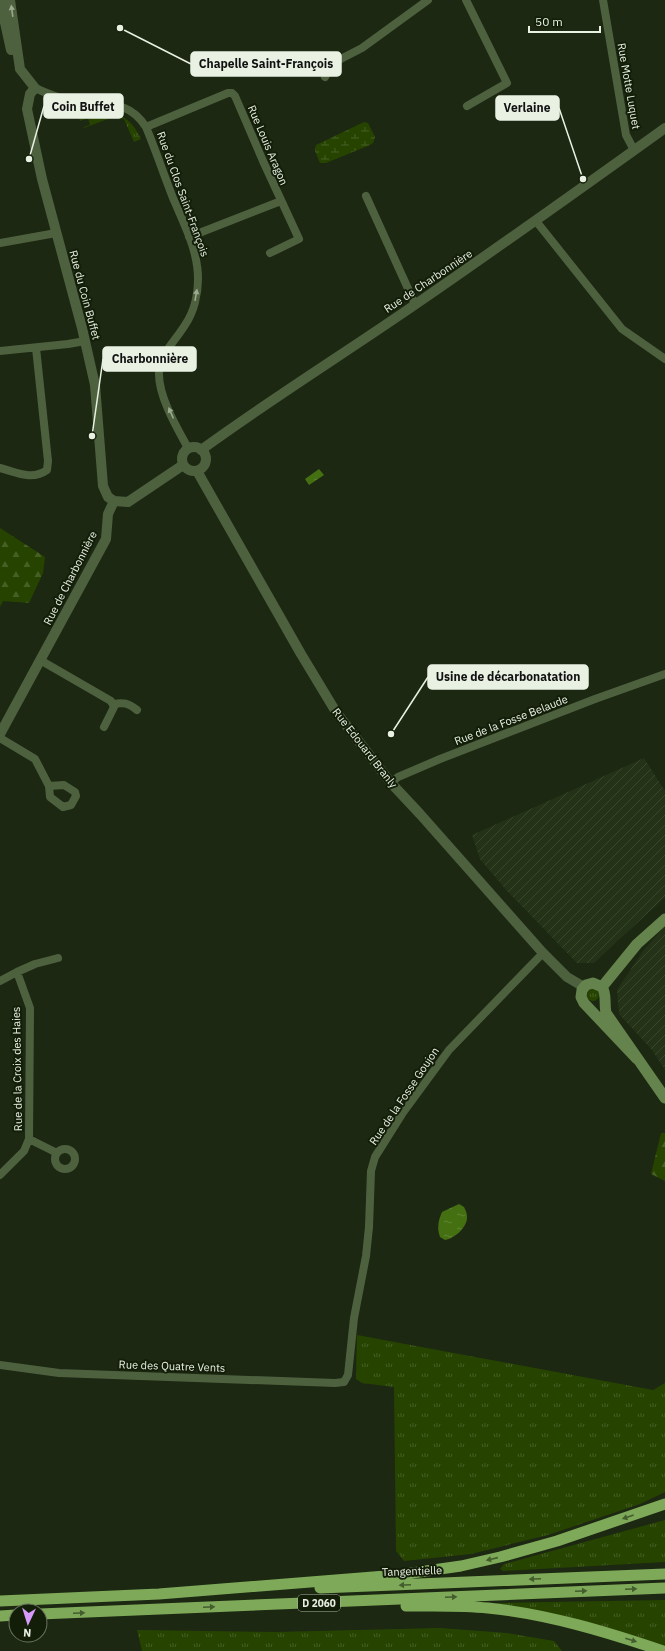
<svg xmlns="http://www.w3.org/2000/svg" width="665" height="1651" font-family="'IBM Plex Sans',sans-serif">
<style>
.industrial{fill:url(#industrial-furrows)}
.grass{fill:url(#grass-tufts)}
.forest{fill:url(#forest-firs)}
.wetland{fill:url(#wetland-marsh)}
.water{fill:url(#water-ripples)}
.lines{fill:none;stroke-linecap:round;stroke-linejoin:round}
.minor{stroke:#4e613f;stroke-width:8}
.tertiary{stroke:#4e613f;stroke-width:10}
.secondary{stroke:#65834c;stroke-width:11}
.trunk{stroke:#7ea959;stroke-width:11}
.oneway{fill:#9ca991}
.oneway2{fill:#435d2d}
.labels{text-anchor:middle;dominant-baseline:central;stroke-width:4;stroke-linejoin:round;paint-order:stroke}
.shield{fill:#131e09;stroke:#a9b2a2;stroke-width:1}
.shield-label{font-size:10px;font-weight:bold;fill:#e9f1e3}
.street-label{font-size:11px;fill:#e9f1e3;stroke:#131e09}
.leader{fill:none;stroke:#e9f1e3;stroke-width:1.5}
.callout-dot{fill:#e9f1e3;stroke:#131e09;stroke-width:1.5}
.callout{fill:#e9f1e3;stroke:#e9f1e3;stroke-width:1.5}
.callout-label{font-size:12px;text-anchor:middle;font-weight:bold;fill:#111}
</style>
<defs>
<pattern id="industrial-furrows" width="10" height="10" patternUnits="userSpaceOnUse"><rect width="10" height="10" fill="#243317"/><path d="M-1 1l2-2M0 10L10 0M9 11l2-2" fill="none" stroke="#39472d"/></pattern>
<pattern id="grass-tufts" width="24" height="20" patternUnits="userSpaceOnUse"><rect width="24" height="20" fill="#264400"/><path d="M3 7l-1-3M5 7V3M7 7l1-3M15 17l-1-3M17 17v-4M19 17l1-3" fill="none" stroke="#465f25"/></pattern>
<pattern id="forest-firs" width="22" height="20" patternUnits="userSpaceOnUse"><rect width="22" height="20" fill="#264400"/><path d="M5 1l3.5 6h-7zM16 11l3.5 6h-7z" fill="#465f25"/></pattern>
<pattern id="wetland-marsh" width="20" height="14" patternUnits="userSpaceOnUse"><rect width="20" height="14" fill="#264400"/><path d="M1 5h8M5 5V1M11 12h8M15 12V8" fill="none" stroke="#465f25"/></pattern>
<pattern id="water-ripples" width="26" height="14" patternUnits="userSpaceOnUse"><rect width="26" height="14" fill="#447011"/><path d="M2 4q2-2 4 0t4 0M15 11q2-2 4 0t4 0" fill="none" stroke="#5f8534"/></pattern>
</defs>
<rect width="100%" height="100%" fill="#1c2812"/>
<path class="industrial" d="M644,758L665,791V897L594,963H577L507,891L480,859L472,835Z
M665,926V1070L652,1050L619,1014L617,990L643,951Z"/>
<path class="grass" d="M77,111C107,112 127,108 141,139L134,142L124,119H122L121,117H113L84,128V127L90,125L88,118L80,121Z
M587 995a6 6 0 1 1 12 0a6 6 0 1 1-12 0Z
M357,1335L653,1390L665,1383V1492L640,1504L548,1535L471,1554L404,1561L396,1551L394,1387L362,1383L356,1379Z
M665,1520V1562L503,1571L500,1569L504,1564Z
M665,1600V1647L493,1605L498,1603Z
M440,1628L507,1633L554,1641L562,1651H142L137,1630L276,1632Z"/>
<path class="forest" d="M0,528L45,557L43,573L29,603L3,601L0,607Z
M661,1133H665V1181L651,1174Z"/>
<path class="wetland" d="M364,122L368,123L375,137L373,143L370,145L326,163H320L315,151L316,145Z"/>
<path class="water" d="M319,469L324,475L309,485L305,479Z
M459,1204L464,1207C465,1209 467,1213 467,1216C468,1227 455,1238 445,1240L440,1237C437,1228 438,1221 442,1212Z"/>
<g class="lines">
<path class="minor" d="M466,0L507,83L467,106
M603,0L626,135L634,150
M325,77L333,63L362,48L428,0
M35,88C48,94 61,99 76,102C106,107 127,98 146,127C156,151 164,175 173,198C184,224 198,250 198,279C198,294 194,312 185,325C176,340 160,354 159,372C158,396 177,428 188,448
M146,127L228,93H232L235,96L263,161L299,239L270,253
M366,196L415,304
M536,221L622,329L665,359
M189,237L281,201
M0,243L56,233
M0,351L68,344L85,341
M0,468C16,472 32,481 47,470L48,461L36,348
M40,660L111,701L114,707L104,727
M113,704C124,702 128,703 137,710
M0,738L35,759L49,786L50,797L63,807L71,805L76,796L75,792L64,785L49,786
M391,783L398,777L440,759L595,699L665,674
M17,972L35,964L58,958
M0,981L17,972L30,1008L29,1139L24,1151L0,1175
M29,1139L57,1153
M55 1159a10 10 0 1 1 20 0a10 10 0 1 1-20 0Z
M0,1365L59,1373L335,1383L344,1382L348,1375L354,1318L366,1256L369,1227L371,1171L375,1157L402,1114L449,1050L543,953"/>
<path class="tertiary" d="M0,0L11,50
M10,0L20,69L35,88L30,94L27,109L42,179L82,328L95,385L103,486L108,497L114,501
M182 459a12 12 0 1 1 24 0a12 12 0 1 1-24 0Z
M201,450C271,399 345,353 416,304C500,246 583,187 665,128
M197,471L301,654L336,712L391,783L420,814L543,953L567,977L584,987
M114,501L128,502L183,465
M0,734L106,539L108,514L114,501"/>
<path class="secondary" d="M602,987L637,944L665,919
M637,1059L584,1003L581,997L582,990L586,985L593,983L602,987C607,994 604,1004 606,1013L665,1098"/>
<path class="trunk" d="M320,1588L665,1574
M0,1601L159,1594L398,1575L461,1566L500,1557L557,1541L665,1504
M406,1606C433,1606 461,1605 488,1608C548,1614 607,1632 663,1651
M40,1614L665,1588
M0,1616L16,1615"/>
</g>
<defs><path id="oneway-solid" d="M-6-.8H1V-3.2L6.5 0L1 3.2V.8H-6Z"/></defs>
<g class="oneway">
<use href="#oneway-solid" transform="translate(12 11) rotate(-98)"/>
<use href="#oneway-solid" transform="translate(196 295) rotate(-80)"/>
<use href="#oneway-solid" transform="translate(171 413) rotate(-114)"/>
</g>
<g class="oneway2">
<use href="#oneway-solid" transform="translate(628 1517) rotate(161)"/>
<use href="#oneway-solid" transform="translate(492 1559) rotate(167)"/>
<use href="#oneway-solid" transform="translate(535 1579) rotate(177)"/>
<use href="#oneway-solid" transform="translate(405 1585) rotate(178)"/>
<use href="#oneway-solid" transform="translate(631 1589) rotate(-2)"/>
<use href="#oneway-solid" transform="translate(581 1591) rotate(-2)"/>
<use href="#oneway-solid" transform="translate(451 1597) rotate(-2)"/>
<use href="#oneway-solid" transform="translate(209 1607) rotate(-2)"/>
<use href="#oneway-solid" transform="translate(79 1613) rotate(-2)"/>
<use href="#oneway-solid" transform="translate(631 1640) rotate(18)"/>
</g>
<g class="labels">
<rect class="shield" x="298" y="1595" width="42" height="16" rx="3"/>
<g class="shield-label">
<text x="319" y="1603">D 2060</text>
</g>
<g class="street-label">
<text transform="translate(629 86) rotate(80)">Rue Motte Luquet</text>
<text transform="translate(268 145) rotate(67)">Rue Louis Aragon</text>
<text transform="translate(183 194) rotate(70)">Rue du Clos Saint-François</text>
<text transform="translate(428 281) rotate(-34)">Rue de Charbonnière</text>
<text transform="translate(85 295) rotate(75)">Rue du Coin Buffet</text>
<text transform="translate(70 578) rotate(-63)">Rue de Charbonnière</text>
<text transform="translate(511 720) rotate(-21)">Rue de la Fosse Belaude</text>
<text transform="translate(365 748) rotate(52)">Rue Edouard Branly</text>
<text transform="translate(17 1069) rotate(-91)">Rue de la Croix des Haies</text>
<text transform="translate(404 1096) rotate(-56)">Rue de la Fosse Goujon</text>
<text transform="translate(172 1366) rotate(2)">Rue des Quatre Vents</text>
<text transform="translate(412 1571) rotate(-2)">Tangentielle</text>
</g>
</g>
<path class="leader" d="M120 28L191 64M29 159L44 106M583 179L559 108M92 436L103 359M391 734L428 677"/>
<g class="callout-dot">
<circle cx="120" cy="28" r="4"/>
<circle cx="29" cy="159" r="4"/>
<circle cx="583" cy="179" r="4"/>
<circle cx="92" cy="436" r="4"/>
<circle cx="391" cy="734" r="4"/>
</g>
<g class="callout">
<rect x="191" y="52" width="150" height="24" rx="4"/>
<rect x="44" y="94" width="79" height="24" rx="4"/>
<rect x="496" y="96" width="63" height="24" rx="4"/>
<rect x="103" y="347" width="93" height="24" rx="4"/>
<rect x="428" y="665" width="160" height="24" rx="4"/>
</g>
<g class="callout-label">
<text x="266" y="68">Chapelle Saint-François</text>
<text x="83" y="111">Coin Buffet</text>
<text x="527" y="112">Verlaine</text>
<text x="150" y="363">Charbonnière</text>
<text x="508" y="681">Usine de décarbonatation</text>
</g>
<g transform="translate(28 1623) rotate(184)"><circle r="19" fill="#131e09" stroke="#697260"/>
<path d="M0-3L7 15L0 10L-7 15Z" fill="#d69bfa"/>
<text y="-6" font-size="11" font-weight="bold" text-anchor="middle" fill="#e9f1e3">N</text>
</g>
<path d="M529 26v6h71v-6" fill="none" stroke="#e9f1e3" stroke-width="2"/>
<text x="535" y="26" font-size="12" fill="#e9f1e3" stroke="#131e09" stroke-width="3" paint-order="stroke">50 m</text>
</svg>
